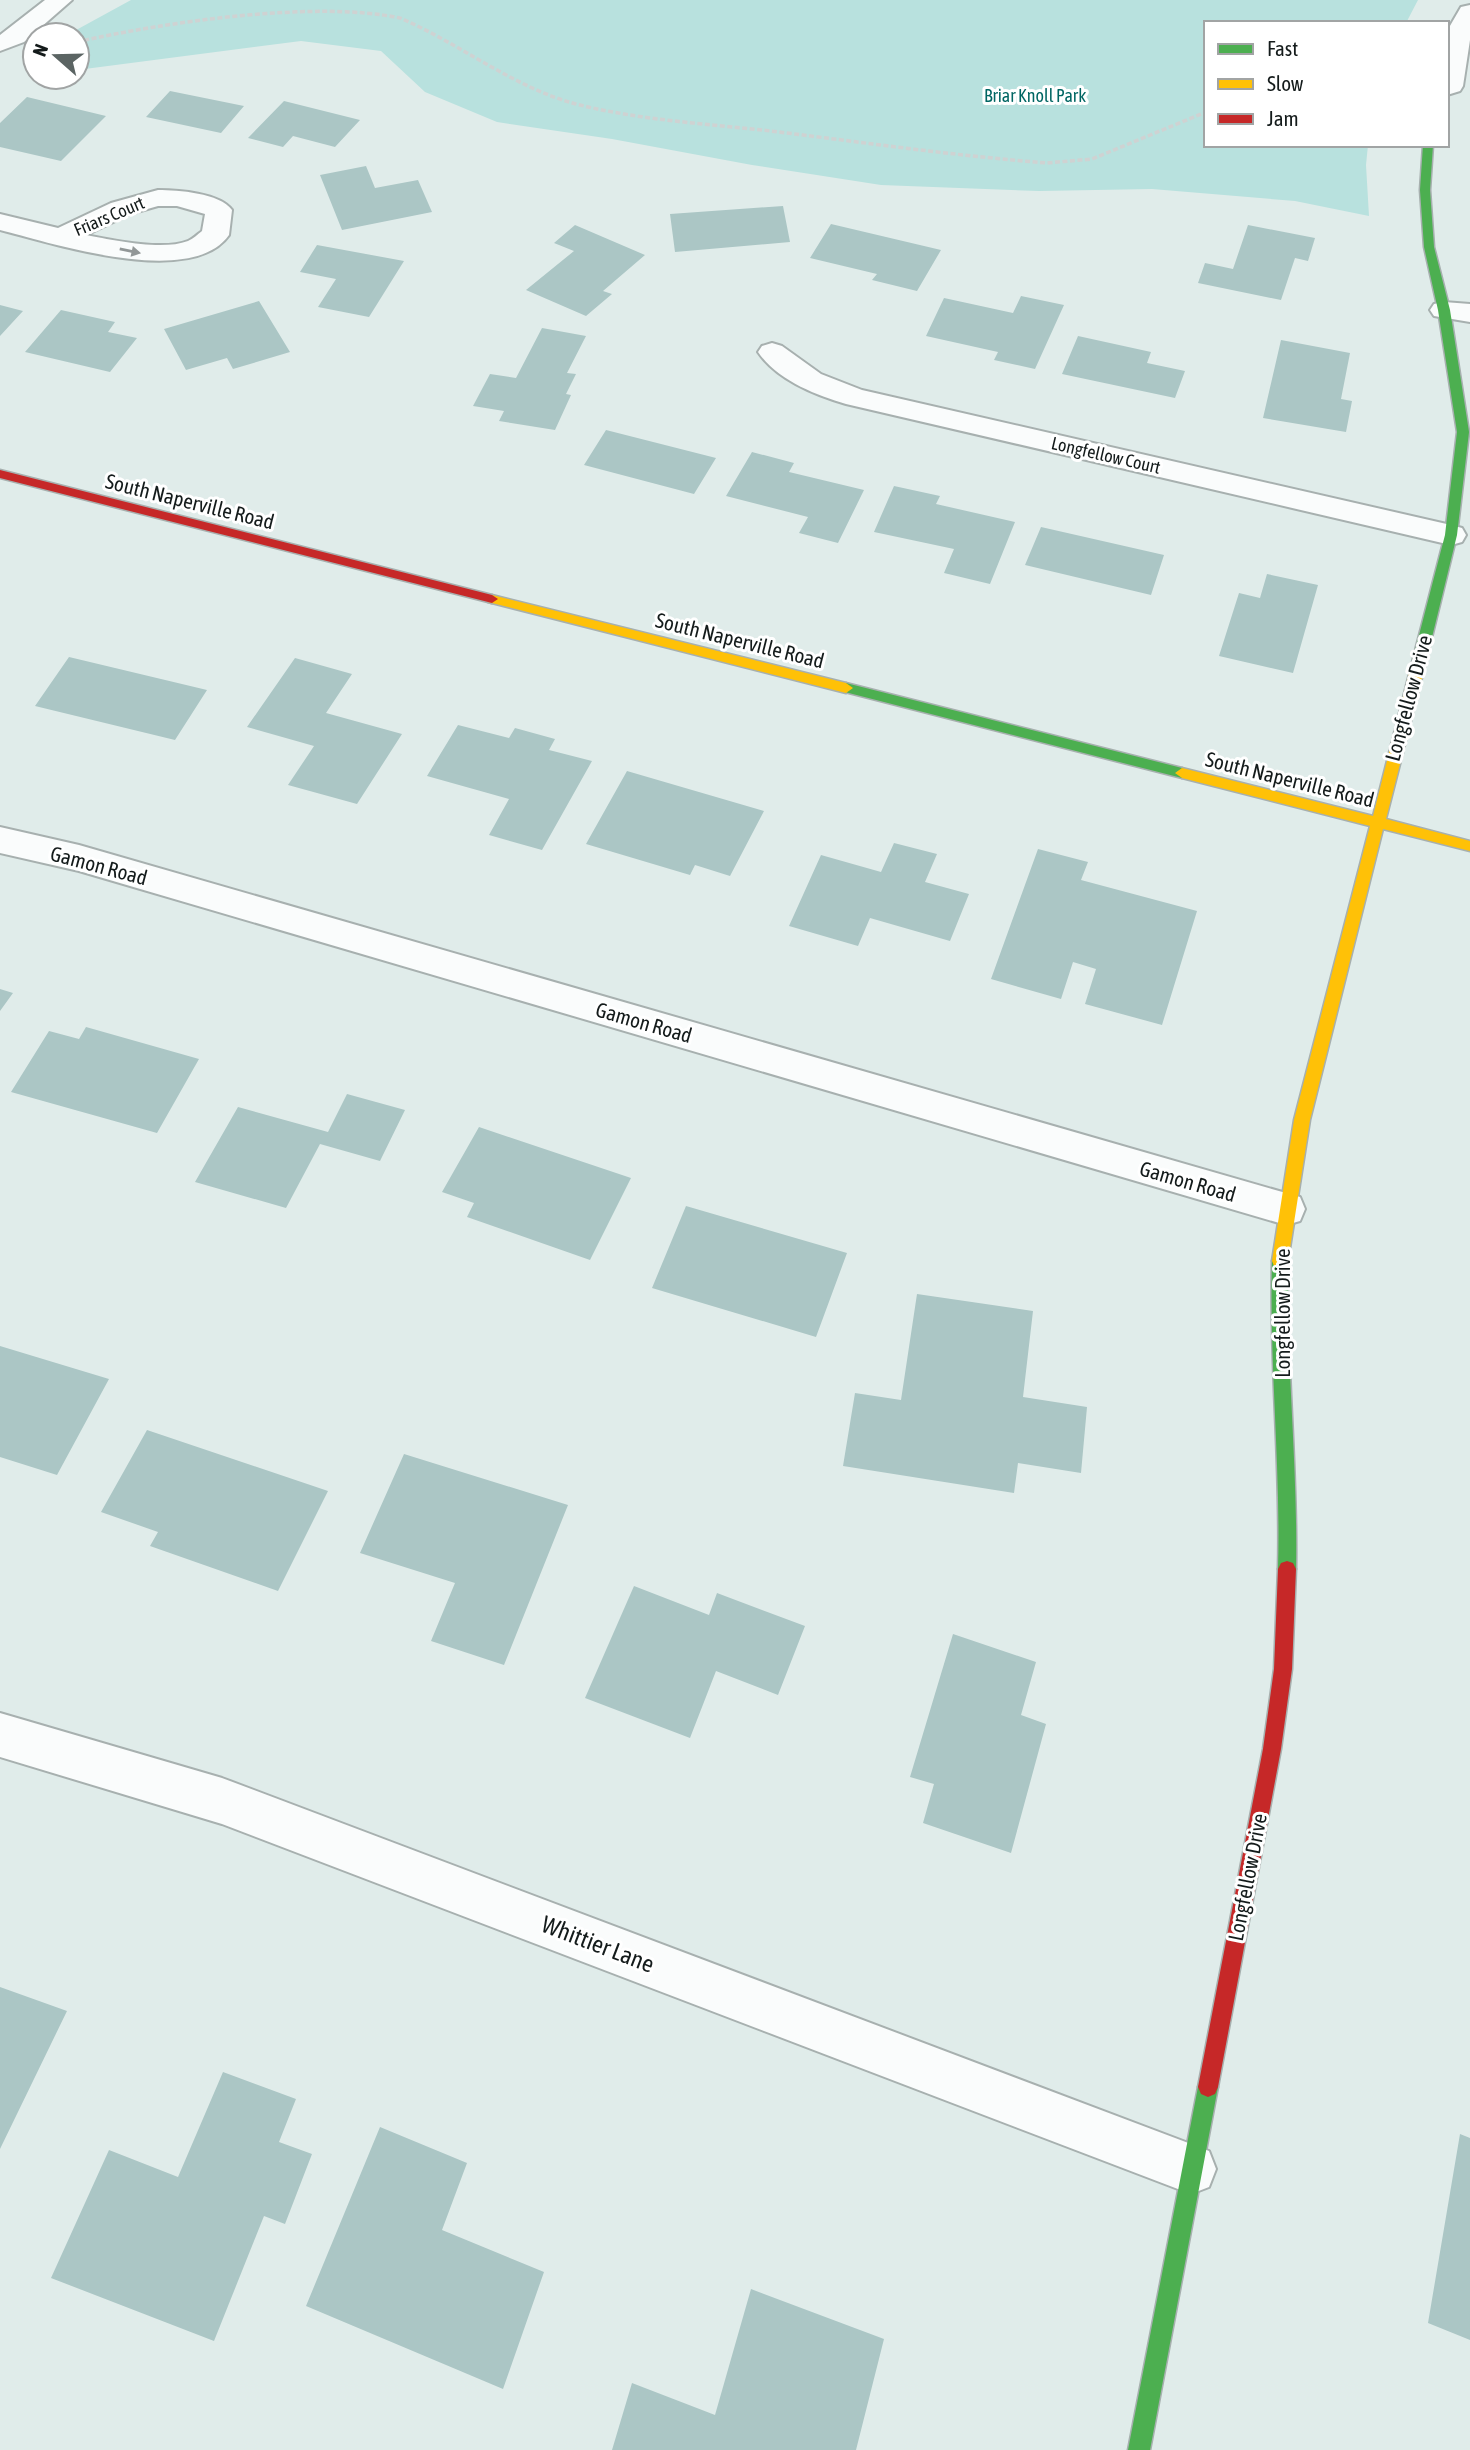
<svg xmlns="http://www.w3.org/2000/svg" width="1470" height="2450" font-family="'Asap Condensed',sans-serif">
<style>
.green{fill:#b8e1de}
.building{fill:#abc6c5}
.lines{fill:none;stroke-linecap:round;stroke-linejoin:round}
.street-casing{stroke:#a7b0af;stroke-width:4}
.fast-casing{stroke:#a7b0af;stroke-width:3}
.slow-casing{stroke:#a7b0af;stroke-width:3}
.jam-casing{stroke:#a7b0af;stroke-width:3}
.path{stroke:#cfd2d2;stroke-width:3.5;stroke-dasharray:5 2.5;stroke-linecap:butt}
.street{fill:#fafcfc;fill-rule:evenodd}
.fast{fill:#4caf50;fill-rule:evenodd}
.slow{fill:#ffc107;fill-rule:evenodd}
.jam{fill:#c62828;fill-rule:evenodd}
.oneway{fill:#929797}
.labels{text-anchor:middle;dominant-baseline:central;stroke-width:6;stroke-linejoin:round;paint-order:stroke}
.far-park-label{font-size:18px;fill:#006663;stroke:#fff}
.far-street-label{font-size:18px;fill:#141b1b;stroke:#fff}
.street-label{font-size:21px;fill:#141b1b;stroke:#fff}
.near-street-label{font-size:24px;fill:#141b1b;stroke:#fff}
</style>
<rect width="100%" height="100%" fill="#e0ecea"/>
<path class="green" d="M131,0H1418L1406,23H1206V145H1368L1366,165L1369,216L1295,201L1152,189L1039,191L881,185L752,165L612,139L497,122L425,92L381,51L301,41L77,70V35H67Z"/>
<path class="building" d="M170,91L244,106L221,133L146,117Z
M27,97L106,116L61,161L0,147V123Z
M284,101L360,120L335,147L293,136L283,147L248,138Z
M366,166L375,188L418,180L432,212L342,230L320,175Z
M783,206L790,242L675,252L670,214Z
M831,224L941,250L917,291L872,280L877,274L810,258Z
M575,225L645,255L603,291L612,294L586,316L526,290L574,251L554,243Z
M1248,225L1315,238L1308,261L1295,258L1281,300L1198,283L1205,263L1233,269Z
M317,245L404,261L369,317L318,307L336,279L300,272Z
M1021,296L1064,305L1035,369L994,360L998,352L926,336L944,298L1013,313Z
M259,301L290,352L233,369L227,358L186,370L164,329Z
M0,305L23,311L0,336Z
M61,310L115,322L108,332L137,338L110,372L25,352Z
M542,328L586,336L567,373L576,374L566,394L571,395L555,430L499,421L504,411L473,406L490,374L516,378Z
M1078,336L1151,352L1147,363L1185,371L1175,398L1062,374Z
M1281,340L1350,353L1341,399L1352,401L1346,432L1263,418Z
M606,430L716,458L694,494L584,465Z
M752,452L794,463L789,472L864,490L838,543L799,533L808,517L726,496Z
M894,486L940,496L936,504L1015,522L990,584L944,573L954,549L874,532Z
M1041,527L1164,555L1151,595L1025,565Z
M1267,574L1318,585L1293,673L1219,656L1239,593L1260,598Z
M69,657L207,690L175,740L35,706Z
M295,658L352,674L326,713L402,734L357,804L288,785L314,746L247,727Z
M458,725L509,738L515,728L555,739L549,750L592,761L542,850L489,835L509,799L427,776Z
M627,771L764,811L730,876L695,865L690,875L586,844Z
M894,843L937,854L925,882L969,894L950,941L870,918L858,946L789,926L821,855L881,872Z
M1038,849L1088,862L1081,880L1197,911L1162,1025L1085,1004L1096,969L1073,962L1061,999L991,979Z
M0,989L13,993L0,1011Z
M86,1027L199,1059L157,1133L11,1092L49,1031L79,1039Z
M347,1094L405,1110L380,1161L320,1144L286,1208L195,1182L238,1107L328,1132Z
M479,1127L631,1178L590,1260L467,1217L474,1203L442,1192Z
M686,1206L847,1253L816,1337L652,1288Z
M917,1294L1033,1311L1023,1397L1087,1407L1081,1473L1018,1463L1014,1493L843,1466L855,1393L901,1400Z
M0,1346L109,1379L57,1475L0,1457Z
M147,1430L328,1491L278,1591L150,1546L158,1532L101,1512Z
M404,1454L568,1505L504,1665L431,1641L455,1583L360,1553Z
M634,1586L709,1615L717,1593L805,1626L778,1695L716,1671L690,1738L585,1698Z
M953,1634L1036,1662L1021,1715L1046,1724L1011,1853L923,1823L934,1784L910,1777Z
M0,1987L67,2011L0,2149Z
M223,2072L296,2099L279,2142L312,2154L285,2224L264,2216L214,2341L51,2278L109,2150L178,2177Z
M380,2127L467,2163L442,2230L544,2272L503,2389L306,2306Z
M1460,2134L1470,2138V2340L1428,2323Z
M751,2289L884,2339L856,2450H612L632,2383L715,2415Z"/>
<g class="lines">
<defs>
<path id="street" d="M45,0H72L24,42L0,51V35Z
M1470,5V40L1463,86L1460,91L1447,95V31L1461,7Z
M158,190C178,190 220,193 232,210L229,235C191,289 52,243 0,230V214L58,228L111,203ZM158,206H177L205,214L202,231C198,234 193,239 188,241C162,251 113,240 86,235L130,214Z
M1444,302L1470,304V322L1434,316L1430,310L1434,304Z
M772,343L782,346L821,374L862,390L1451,525L1462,528L1466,535L1462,542L1451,545L846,404C815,395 777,380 758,352L762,346Z
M0,827L79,845L1286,1193L1300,1197L1305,1209L1300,1221L1286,1225L79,871L0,853Z
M0,1713L222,1778L1191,2144L1209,2151L1216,2169L1209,2187L1191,2194L222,1824L0,1757Z"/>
<path id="fast" d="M1423,145H1433L1430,190L1434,247L1450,310L1469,432L1457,535L1424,670L1417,675L1410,670L1445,535L1457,432L1438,310L1424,247L1420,190Z
M846,683L1182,768L1189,773L1182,778L841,691L839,688Z
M1280,1254L1286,1256L1288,1261C1286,1364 1298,1466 1296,1569L1293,1575L1287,1577L1281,1575L1278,1569C1281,1466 1269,1364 1272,1261L1274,1256Z
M1208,2077L1215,2080L1218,2087L1150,2450H1128L1198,2087L1201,2080Z"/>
<path id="slow" d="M492,595L846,683L853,688L846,693L488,602L486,599Z
M1417,665L1424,670L1386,819L1470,841V851L1383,829L1310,1120L1288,1261L1286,1266L1280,1268L1274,1266L1272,1261L1294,1120L1370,826L1182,778L1175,773L1182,768L1373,816L1410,670Z"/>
<path id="jam" d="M0,470L492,595L498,599L492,603L0,478Z
M1287,1561L1293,1563L1296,1569L1292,1669L1281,1749L1218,2087L1215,2094L1208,2097L1201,2094L1198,2087L1263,1749L1274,1669L1278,1569L1281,1563Z"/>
</defs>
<use href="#street" class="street-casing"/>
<use href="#fast" class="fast-casing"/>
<use href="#slow" class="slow-casing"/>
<use href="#jam" class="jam-casing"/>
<path class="path" d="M77,42C165,22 316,0 400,18C461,44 515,89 580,105C645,121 713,124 779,132C868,143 957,156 1047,163L1092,159L1206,112"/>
<use href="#street" class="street"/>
<use href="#fast" class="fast"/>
<use href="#slow" class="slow"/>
<use href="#jam" class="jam"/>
</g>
<defs><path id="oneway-solid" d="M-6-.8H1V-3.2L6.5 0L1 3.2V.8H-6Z" transform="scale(1.75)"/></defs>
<use class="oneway" href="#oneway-solid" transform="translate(130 251) rotate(12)"/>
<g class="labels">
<g class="far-park-label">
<text x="1035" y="95">Briar Knoll Park</text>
</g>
<g class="far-street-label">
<text transform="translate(109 216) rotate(-23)">Friars Court</text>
<text transform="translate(1106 455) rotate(13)">Longfellow Court</text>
</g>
<g class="street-label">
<text transform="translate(190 501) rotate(14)">South Naperville Road</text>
<text transform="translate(740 640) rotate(14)">South Naperville Road</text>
<text transform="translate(1408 698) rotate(-75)">Longfellow Drive</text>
<text transform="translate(1290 779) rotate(14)">South Naperville Road</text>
<text transform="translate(99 865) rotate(15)">Gamon Road</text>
<text transform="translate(644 1022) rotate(16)">Gamon Road</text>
<text transform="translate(1188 1181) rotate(16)">Gamon Road</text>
<text transform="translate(1282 1313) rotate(-90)">Longfellow Drive</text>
<text transform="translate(1247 1877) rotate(-79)">Longfellow Drive</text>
</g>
<g class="near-street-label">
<text transform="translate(598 1944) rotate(21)">Whittier Lane</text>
</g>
</g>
<rect x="1204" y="21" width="245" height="126" fill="#ffffff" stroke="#a1a4a4" stroke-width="2"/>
<rect x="1218" y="44" width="35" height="10" fill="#4caf50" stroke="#a1a4a4" stroke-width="2"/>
<text x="1267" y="56" font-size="21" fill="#141b1b">Fast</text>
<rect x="1218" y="79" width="35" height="10" fill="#ffc107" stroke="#a1a4a4" stroke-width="2"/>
<text x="1267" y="91" font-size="21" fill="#141b1b">Slow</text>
<rect x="1218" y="114" width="35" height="10" fill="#c62828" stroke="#a1a4a4" stroke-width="2"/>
<text x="1267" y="126" font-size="21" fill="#141b1b">Jam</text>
<g transform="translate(56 56) rotate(290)"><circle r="33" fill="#ffffff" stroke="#a1a4a4" stroke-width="2"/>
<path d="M0-5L12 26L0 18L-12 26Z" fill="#5b6463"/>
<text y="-10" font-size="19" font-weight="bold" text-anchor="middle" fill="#141b1b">N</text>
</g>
</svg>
